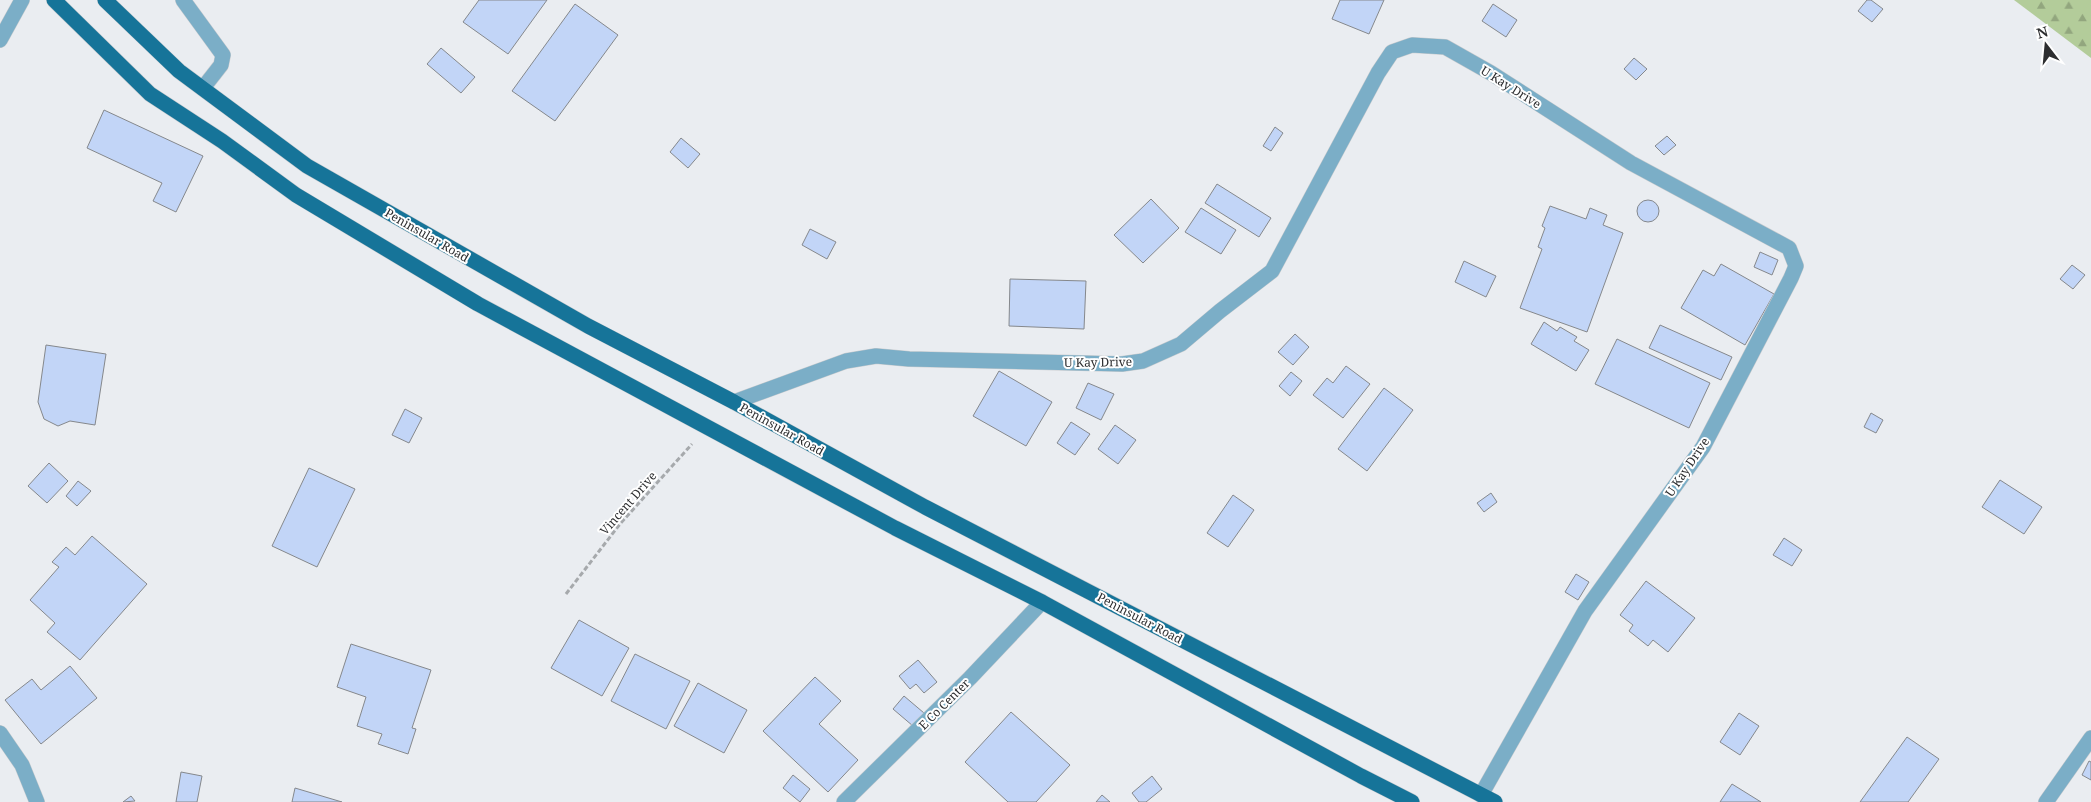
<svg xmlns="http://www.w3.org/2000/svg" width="2091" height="802" font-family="'Noto Serif',serif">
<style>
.forest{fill:url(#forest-firs)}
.building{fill:#c2d5f7;stroke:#85888c}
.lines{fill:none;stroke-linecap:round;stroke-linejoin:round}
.street-casing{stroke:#c8cbce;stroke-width:16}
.primary-casing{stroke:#c8cbce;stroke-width:16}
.path{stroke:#a6a9ac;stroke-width:3;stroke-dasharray:5 2.5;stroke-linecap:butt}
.street{stroke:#7baec7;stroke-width:15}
.primary{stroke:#167499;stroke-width:15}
.labels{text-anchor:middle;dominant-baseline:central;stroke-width:4;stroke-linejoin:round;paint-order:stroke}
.street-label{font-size:12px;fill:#2d2e30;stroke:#fff}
</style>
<defs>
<pattern id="forest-firs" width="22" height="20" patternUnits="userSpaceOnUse" patternTransform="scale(1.25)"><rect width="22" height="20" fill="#b3cc9a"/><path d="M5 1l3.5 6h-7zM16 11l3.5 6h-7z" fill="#92a67e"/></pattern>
</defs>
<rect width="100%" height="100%" fill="#eaedf1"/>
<path class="forest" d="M2014,0H2091V58Z"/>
<path class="building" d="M479,0H547L508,54L463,22Z
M1340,0H1384L1369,34L1332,19Z
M1867,0H1871L1883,9L1872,22L1858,11Z
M575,4L618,35L555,121L512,91Z
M1493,4L1517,20L1506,37L1482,21Z
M441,48L475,77L461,93L427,64Z
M1634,58L1647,69L1636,80L1624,69Z
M104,110L203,156L176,212L153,201L162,183L87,148Z
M1275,127L1283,133L1271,151L1263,146Z
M1667,136L1676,145L1664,155L1655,146Z
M681,138L700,154L688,168L670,152Z
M1217,184L1271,218L1259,237L1205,203Z
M1151,199L1179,228L1143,263L1114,235Z
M1637 211a11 11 0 1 1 22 0a11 11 0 1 1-22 0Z
M1550,206L1586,219L1590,208L1607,215L1603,225L1623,233L1587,332L1520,308L1542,249L1538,247L1545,228L1542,226Z
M1201,208L1236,230L1221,254L1185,232Z
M810,229L836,242L827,259L802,245Z
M1760,252L1778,260L1772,275L1754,267Z
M1464,261L1496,276L1486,297L1455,282Z
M1721,264L1774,294L1745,345L1681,308L1703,270L1714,276Z
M2072,265L2085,275L2073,289L2060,279Z
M1010,279L1086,281L1084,329L1009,326Z
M1544,322L1557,331L1560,327L1577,337L1574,341L1589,350L1576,371L1531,344Z
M1660,325L1732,357L1721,380L1649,348Z
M1295,334L1309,347L1293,365L1278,352Z
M1617,339L1710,383L1689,428L1595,384Z
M46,345L106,354L95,425L70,421L58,426L44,419L38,402Z
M1346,366L1370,384L1343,418L1313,395L1327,378L1333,383Z
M999,371L1052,402L1026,446L973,416Z
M1291,372L1302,381L1290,396L1279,386Z
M1088,383L1114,394L1101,420L1076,408Z
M1384,388L1413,410L1367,471L1338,449Z
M405,409L422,418L409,443L392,435Z
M1871,413L1883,420L1876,433L1864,427Z
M1071,422L1090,434L1075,455L1057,443Z
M1115,425L1136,440L1118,464L1098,449Z
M49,463L68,481L47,503L28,486Z
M309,468L355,489L317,567L272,546Z
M2000,480L2042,507L2024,534L1982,507Z
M78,481L91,491L77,506L66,496Z
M1491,493L1497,502L1484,512L1477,503Z
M1233,495L1254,510L1228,547L1207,533Z
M92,536L147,584L80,660L47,632L55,623L30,600L59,567L52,562L66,547L75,555Z
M1784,538L1802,550L1792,566L1773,555Z
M1576,574L1589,582L1578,600L1565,592Z
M1646,581L1695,618L1668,652L1653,640L1648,646L1629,631L1633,625L1620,615Z
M579,620L629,648L602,696L551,668Z
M351,644L431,670L412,728L416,729L408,754L378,744L382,734L357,726L366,697L337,687Z
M635,654L690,681L666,729L611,701Z
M918,660L937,682L924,693L916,684L910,689L899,676Z
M70,666L97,698L41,744L5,700L32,679L41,690Z
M815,677L841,701L819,724L858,760L828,792L763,731Z
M698,683L747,710L724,753L674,726Z
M904,696L924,713L913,726L893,709Z
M1011,712L1070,765L1036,802H1008L965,762Z
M1739,713L1759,726L1740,755L1720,742Z
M1907,737L1939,759L1908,802H1860Z
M2089,761L2091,762V780L2082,775Z
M181,772L202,776L197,802H176Z
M793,775L810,789L800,802L783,788Z
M1152,776L1162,789L1146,802H1139L1132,793Z
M1732,784L1761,802H1720Z
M295,788L342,802H292Z
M1102,795L1110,802H1096Z
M131,796L135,801L123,802Z"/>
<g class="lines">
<defs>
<path id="street" d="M183,0L223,55L221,65L203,88
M0,40L22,0
M734,402L846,361L876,356L909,359L1122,364L1143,361L1181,344L1220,311L1272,271L1378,73L1392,52L1412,45L1445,47L1491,73L1631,163L1789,248L1796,266L1791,278L1703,447L1585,611L1481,795
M0,733L22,765L37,802
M844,802L970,678L1042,602
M2046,802L2091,738"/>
<path id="primary" d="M54,0L150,94L222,141L296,195L478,304L895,528L1042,602L1361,776L1412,802
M105,0L179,71L307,166L588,326L734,402L925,507L1495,802"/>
</defs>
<use href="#street" class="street-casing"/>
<use href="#primary" class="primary-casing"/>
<path class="path" d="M566,594L620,524L692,444"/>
<use href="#street" class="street"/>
<use href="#primary" class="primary"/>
</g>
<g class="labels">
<g class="street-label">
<text transform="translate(1511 87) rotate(32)">U Kay Drive</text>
<text transform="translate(427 235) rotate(30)">Peninsular Road</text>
<text transform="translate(1098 362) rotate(-1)">U Kay Drive</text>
<text transform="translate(782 429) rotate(29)">Peninsular Road</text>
<text transform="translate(1687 467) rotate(-56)">U Kay Drive</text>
<text transform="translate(628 503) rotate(-49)">Vincent Drive</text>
<text transform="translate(1140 618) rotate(28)">Peninsular Road</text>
<text transform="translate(944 704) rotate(-45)">E Co Center</text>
</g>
</g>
<g transform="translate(2046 45) rotate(344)" stroke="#ffffff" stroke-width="4" paint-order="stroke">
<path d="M0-4L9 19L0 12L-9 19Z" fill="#2d2e30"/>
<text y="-8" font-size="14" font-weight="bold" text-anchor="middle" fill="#2d2e30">N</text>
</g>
</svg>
